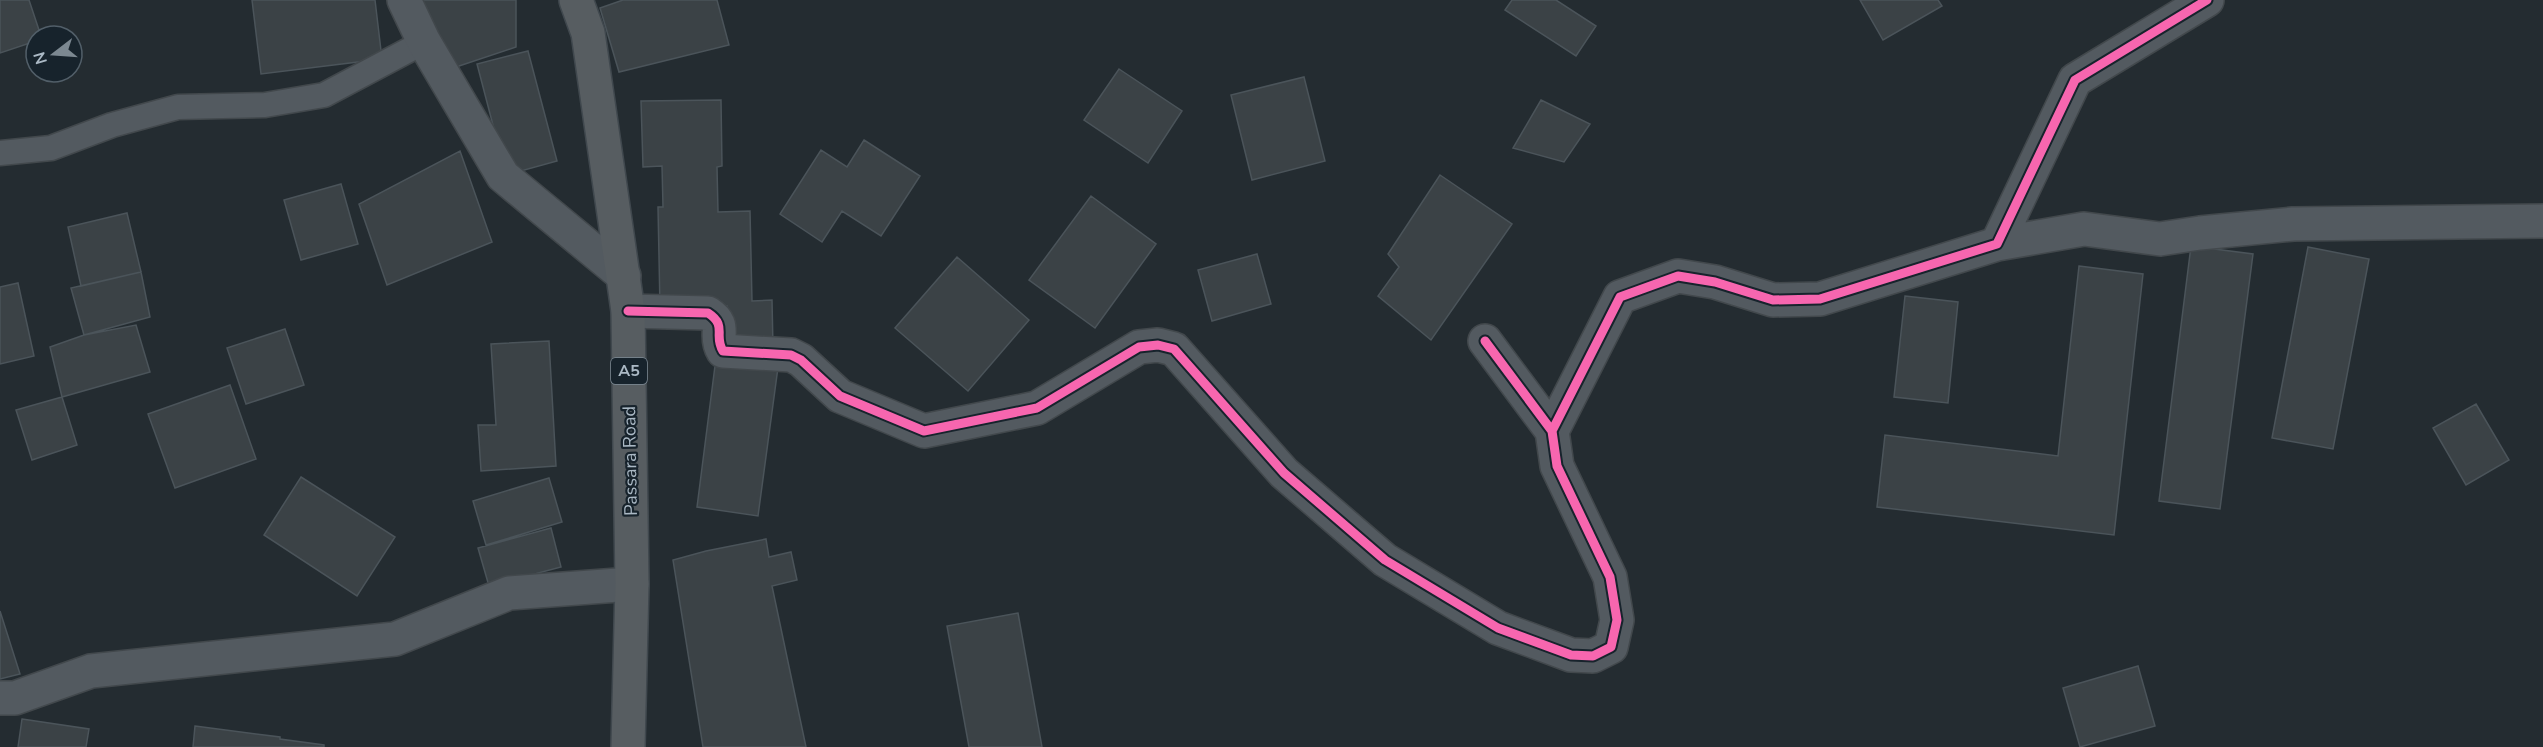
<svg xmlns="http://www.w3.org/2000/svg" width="2543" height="747" font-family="'Nunito Sans',sans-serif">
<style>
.building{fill:#3b4246;stroke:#4b545a;stroke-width:1.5}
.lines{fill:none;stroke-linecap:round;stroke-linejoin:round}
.service-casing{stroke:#42484c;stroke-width:27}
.minor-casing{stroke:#42484c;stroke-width:36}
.tertiary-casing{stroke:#42484c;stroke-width:36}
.trunk-casing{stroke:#40484e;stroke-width:36}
.service{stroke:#535a60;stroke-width:24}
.minor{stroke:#535a60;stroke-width:33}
.tertiary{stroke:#535a60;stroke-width:33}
.trunk{stroke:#575d61;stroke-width:33}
.cycleway-casing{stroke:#17232c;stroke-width:13}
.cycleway{stroke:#f766af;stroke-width:9}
.labels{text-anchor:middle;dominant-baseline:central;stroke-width:4.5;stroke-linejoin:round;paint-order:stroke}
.shield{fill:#17232c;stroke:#7f8c97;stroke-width:1.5}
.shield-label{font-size:16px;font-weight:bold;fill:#abb9c5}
.street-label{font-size:18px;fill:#abb9c5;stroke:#17232c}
</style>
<rect width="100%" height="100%" fill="#242c31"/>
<path class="building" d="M0,0H29L41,36H36V41L0,53Z
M252,0H375L382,59L261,74Z
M402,0H516V47L441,72Z
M623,0H717L729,45L619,72L600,8Z
M1512,0H1556L1596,26L1576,56L1505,10Z
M1860,0H1938L1942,6L1883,40Z
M528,51L557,161L506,175L477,64Z
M1119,69L1182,111L1148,163L1084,120Z
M1304,77L1325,161L1252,180L1231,95Z
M721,100L722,166L717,167L718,212L750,211L752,301L772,300L773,347L728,348L727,306L660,307L658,207H663L662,166L643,167L641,101Z
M1541,100L1590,124L1564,162L1513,148Z
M864,140L920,176L881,236L842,211L822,242L780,214L821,150L847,167Z
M460,151L492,242L387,285L359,204Z
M1440,175L1512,224L1431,340L1378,296L1399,267L1388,254Z
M341,184L358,244L301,260L284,200Z
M1091,196L1156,244L1095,328L1029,280Z
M127,213L141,272L81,286L68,227Z
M2191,246L2253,254L2220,509L2159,501Z
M2308,247L2369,259L2333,449L2272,438Z
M1257,254L1271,304L1212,321L1198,270Z
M957,257L1029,320L968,391L895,328Z
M2079,266L2143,274L2114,535L1877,507L1885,435L2058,456Z
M141,272L150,317L84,335L71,288Z
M18,283L34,356L0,364V287Z
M1905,296L1958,302L1948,403L1894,397Z
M136,325L150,372L62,397L50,347L84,335Z
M285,329L304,385L246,404L227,348Z
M549,341L556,466L481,471L478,425H496L491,344Z
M716,358L779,360L758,516L697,507Z
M230,385L256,459L175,488L148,414Z
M62,397L77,445L32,460L16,410Z
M2476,404L2509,460L2466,485L2433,428Z
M301,477L395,537L357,596L264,535Z
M549,478L562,522L486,545L473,501Z
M551,528L561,567L489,586L478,548Z
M766,539L769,557L791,552L797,580L772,586L806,747H703L673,560L706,551Z
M0,611L20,674L0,679Z
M1018,613L1042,747H969L947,626Z
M2138,666L2155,726L2080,747L2063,688Z
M22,719L89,729L86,747H18Z
M195,726L280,737V739L324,745V747H193Z"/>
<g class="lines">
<defs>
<path id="service" d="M0,153L51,148L112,125L178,107L265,105L324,95L424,42"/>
<path id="minor" d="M1997,244L2084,229L2160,239L2200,233L2293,224L2543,221
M628,311L708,313C728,326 713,335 723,351L791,355L801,360L840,396L924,431L1037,408L1139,347L1158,345L1174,349L1284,473L1385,560L1498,628L1571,655L1593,656L1611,647L1617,620L1610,577L1557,466L1552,431
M1485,341L1552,431L1620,297L1678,276L1715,282L1773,300L1820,299L1997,244L2075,80L2207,0
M0,698H15L91,671L395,639L509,593L632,584"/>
<path id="tertiary" d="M404,0L424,42L503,176L624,276"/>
<path id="trunk" d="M576,0L588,33L628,311L632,584L628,747"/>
</defs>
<use href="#service" class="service-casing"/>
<use href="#minor" class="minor-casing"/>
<use href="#tertiary" class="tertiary-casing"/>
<use href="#trunk" class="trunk-casing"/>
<use href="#service" class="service"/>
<use href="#minor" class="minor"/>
<use href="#tertiary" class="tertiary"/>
<use href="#trunk" class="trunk"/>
<defs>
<path id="cycleway" d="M628,311L708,313C728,326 713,335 723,351L791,355L801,360L840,396L924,431L1037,408L1139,347L1158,345L1174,349L1284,473L1385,560L1498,628L1571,655L1593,656L1611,647L1617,620L1610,577L1557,466L1552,431
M1485,341L1552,431L1620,297L1678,276L1715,282L1773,300L1820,299L1997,244L2075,80L2207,0"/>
</defs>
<use href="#cycleway" class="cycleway-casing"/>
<use href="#cycleway" class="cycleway"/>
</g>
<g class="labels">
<rect class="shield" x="611" y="358" width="36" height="26" rx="4.5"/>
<g class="shield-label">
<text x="629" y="371">A5</text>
</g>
<g class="street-label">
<text transform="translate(630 461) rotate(-91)">Passara Road</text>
</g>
</g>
<g transform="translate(54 54) rotate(253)"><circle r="28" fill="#17232c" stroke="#525f69" stroke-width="1.5"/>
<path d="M0-4.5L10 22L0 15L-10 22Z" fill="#7c8891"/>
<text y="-9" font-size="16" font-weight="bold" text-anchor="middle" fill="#abb9c5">N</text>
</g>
</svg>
